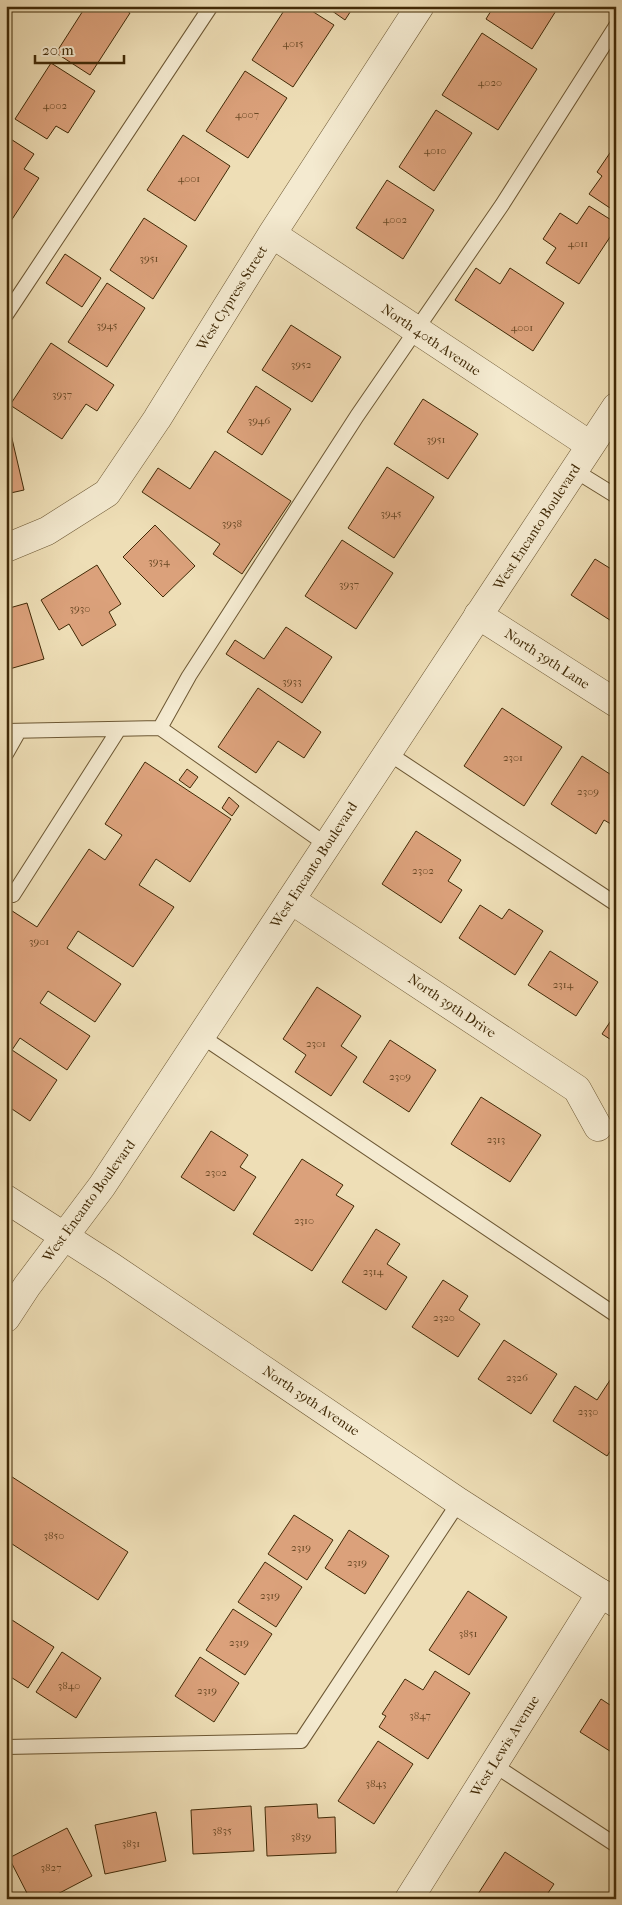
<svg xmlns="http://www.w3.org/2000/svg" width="622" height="1905" font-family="'IM FELL French Canon',serif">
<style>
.building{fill:#dba17b;stroke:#412a07}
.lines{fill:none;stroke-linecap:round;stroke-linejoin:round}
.service-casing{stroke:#6c5733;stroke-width:16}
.minor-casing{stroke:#6c5733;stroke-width:29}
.tertiary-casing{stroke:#6c5733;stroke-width:29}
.service{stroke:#f4ead0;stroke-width:14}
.minor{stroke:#f4ead0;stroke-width:28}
.tertiary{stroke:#f4ead0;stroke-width:28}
.labels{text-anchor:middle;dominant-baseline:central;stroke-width:4;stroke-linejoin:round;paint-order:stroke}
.number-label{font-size:11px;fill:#684824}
.street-label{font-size:14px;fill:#412a07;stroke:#f4ead0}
</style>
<rect width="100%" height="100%" fill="#eedeb6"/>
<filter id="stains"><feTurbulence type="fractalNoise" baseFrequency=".004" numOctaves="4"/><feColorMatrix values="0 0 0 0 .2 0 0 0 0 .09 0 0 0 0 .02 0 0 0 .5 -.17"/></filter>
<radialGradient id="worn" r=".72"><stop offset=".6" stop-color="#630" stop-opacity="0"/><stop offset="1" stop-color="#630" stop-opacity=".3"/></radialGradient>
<path class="building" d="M86,6H119L130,13L90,75L56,53Z
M287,6H304L334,25L293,87L252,60Z
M325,6H354L345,20Z
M494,6H559L532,49L486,19Z
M482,33L537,69L498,130L442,95Z
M51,63L95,91L68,133L56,126L47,139L15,119Z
M245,71L287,98L248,158L206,131Z
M436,110L472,133L434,191L399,167Z
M183,135L230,166L195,221L147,190Z
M6,136L34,154L24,169L39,178L9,224L6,223Z
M616,144V212L589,194L602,176L597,172Z
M387,180L434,210L403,259L356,228Z
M589,206L616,223V228L579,284L546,263L556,248L543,239L560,213L577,224Z
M144,218L187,246L153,299L110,270Z
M65,254L101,278L82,307L46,283Z
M476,268L500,284L510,268L564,303L533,351L455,300Z
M107,283L145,308L107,367L68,342Z
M291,325L341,357L312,402L262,370Z
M51,343L114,385L97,411L86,404L62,439L10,405Z
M256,386L291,409L262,455L227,432Z
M423,399L478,434L448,479L394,444Z
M6,413L24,490L6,494Z
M215,451L291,501L242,574L213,554L220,544L142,492L158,468L190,489Z
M387,467L434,497L394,558L348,528Z
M155,525L195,566L163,597L123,557Z
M342,540L393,573L356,629L305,596Z
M595,559L616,572V624L571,595Z
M97,565L121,604L109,612L116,625L82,646L69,624L59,630L41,600Z
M27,603L44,659L6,670V609Z
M286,627L332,657L302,703L226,654L235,640L264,659Z
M258,688L321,732L304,758L278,741L256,773L218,747Z
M502,708L562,747L524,806L464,766Z
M582,756L616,778V827L604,820L596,834L551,804Z
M145,762L231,819L190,882L156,859L139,885L174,907L133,967L78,931L67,948L121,984L95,1022L48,991L40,1003L90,1036L67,1070L20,1038L12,1050L57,1080L30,1121L6,1105V966L8,964L6,963V907L37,927L89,849L105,860L122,835L105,824Z
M187,769L198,777L190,788L179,780Z
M229,797L239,806L232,816L222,808Z
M416,831L461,860L448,881L462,890L441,923L382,884Z
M480,905L502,919L509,909L543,931L515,975L459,938Z
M550,951L598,982L576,1016L528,985Z
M317,987L361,1016L341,1046L357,1057L331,1096L295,1072L306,1055L283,1039Z
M616,1013V1043L602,1034Z
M390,1040L436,1070L409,1112L363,1082Z
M481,1097L541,1135L510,1182L451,1144Z
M211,1131L248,1155L240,1167L256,1177L234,1211L181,1177Z
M302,1159L343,1185L336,1195L354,1206L312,1271L253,1234Z
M376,1229L400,1244L387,1264L407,1277L386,1310L342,1282Z
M443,1280L468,1296L459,1310L480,1324L458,1357L412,1327Z
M504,1340L557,1374L531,1414L478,1379Z
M616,1371V1443L607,1456L553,1421L575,1386L597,1400Z
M6,1473L128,1552L98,1600L6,1540Z
M294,1515L333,1540L307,1580L268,1554Z
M349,1530L389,1556L365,1594L325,1568Z
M265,1562L302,1587L276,1627L238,1602Z
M468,1591L507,1617L469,1675L429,1650Z
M233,1609L272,1634L245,1675L206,1650Z
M12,1620L54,1647L28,1688L6,1674V1628Z
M62,1652L101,1678L76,1718L36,1692Z
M200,1657L239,1683L214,1722L175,1696Z
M435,1671L470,1693L428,1759L379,1727L386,1716L382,1714L405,1679L423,1690Z
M601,1699L616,1709V1755L580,1732Z
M378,1741L413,1764L374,1824L338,1801Z
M317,1804L318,1818L335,1817L336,1853L267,1856L265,1807Z
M251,1806L254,1851L193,1854L191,1810Z
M156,1812L166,1861L105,1874L95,1825Z
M67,1828L92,1876L48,1899H30L9,1858Z
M505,1852L554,1884L544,1899H486L478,1894Z"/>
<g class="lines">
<defs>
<path id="service" d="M6,315L211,6
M574,470L616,496
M160,728L327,845
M6,731L160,728L189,676L357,416L502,205L616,26
M388,753L616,904
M6,754L19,731
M6,891L13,895L119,729
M201,1036L616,1315
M6,1747L301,1741L459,1502
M494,1765L616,1845"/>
<path id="minor" d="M272,234L590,445
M6,548L47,531L107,493L157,419L272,234L420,6
M478,615L616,703
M291,900L577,1089L598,1127
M409,1899L601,1593"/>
<path id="tertiary" d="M6,1199L112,1267L459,1502L616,1603
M6,1318L27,1286L102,1186L616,407"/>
</defs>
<use href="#service" class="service-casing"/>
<use href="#minor" class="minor-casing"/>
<use href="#tertiary" class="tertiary-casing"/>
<use href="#service" class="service"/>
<use href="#minor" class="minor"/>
<use href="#tertiary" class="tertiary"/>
</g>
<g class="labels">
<g class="number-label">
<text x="293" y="43">4015</text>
<text x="490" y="82">4020</text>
<text x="55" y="105">4002</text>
<text x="247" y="114">4007</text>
<text x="435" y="150">4010</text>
<text x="189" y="178">4001</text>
<text x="395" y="219">4002</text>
<text x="578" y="243">4011</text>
<text x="149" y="258">3951</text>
<text x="107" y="325">3945</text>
<text x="522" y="327">4001</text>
<text x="301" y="364">3952</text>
<text x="62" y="394">3937</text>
<text x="259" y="420">3946</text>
<text x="436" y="439">3951</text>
<text x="391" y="513">3945</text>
<text x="232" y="523">3938</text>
<text x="159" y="561">3934</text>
<text x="349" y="584">3937</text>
<text x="80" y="608">3930</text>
<text x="292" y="681">3933</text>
<text x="513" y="757">2301</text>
<text x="588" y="791">2309</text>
<text x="423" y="870">2302</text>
<text x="39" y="941">3901</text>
<text x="563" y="984">2314</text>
<text x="316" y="1043">2301</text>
<text x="400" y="1076">2309</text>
<text x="496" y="1139">2313</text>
<text x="216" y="1172">2302</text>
<text x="304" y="1220">2310</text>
<text x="373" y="1271">2314</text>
<text x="444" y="1317">2320</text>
<text x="517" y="1377">2326</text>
<text x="588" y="1411">2330</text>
<text x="54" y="1535">3850</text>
<text x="301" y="1547">2319</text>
<text x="357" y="1562">2319</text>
<text x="270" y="1595">2319</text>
<text x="468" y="1633">3851</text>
<text x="239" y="1642">2319</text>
<text x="69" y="1685">3840</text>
<text x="207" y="1690">2319</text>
<text x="420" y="1715">3847</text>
<text x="376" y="1783">3843</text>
<text x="222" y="1830">3835</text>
<text x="301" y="1836">3839</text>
<text x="131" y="1843">3831</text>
<text x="51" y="1867">3827</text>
</g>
<g class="street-label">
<text transform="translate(232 298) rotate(-58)">West Cypress Street</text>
<text transform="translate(431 340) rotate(34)">North 40th Avenue</text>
<text transform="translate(537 527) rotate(-57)">West Encanto Boulevard</text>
<text transform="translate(547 659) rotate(33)">North 39th Lane</text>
<text transform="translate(314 865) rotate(-57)">West Encanto Boulevard</text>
<text transform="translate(452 1006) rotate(34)">North 39th Drive</text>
<text transform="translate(89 1201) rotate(-54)">West Encanto Boulevard</text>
<text transform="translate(311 1401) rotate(34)">North 39th Avenue</text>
<text transform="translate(505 1746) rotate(-58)">West Lewis Avenue</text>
</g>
</g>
<rect width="622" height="1905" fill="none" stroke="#eedeb6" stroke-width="25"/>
<rect x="8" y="8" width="607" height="1890" fill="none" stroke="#412a07" stroke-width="2.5"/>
<rect x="12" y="12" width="597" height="1880" fill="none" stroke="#412a07"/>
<path d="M35 55v8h89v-8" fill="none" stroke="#412a07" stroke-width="2.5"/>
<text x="42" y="55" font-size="15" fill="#412a07" stroke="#f4ead0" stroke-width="4" paint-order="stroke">20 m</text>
<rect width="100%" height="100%" filter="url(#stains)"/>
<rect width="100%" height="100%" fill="url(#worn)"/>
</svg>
